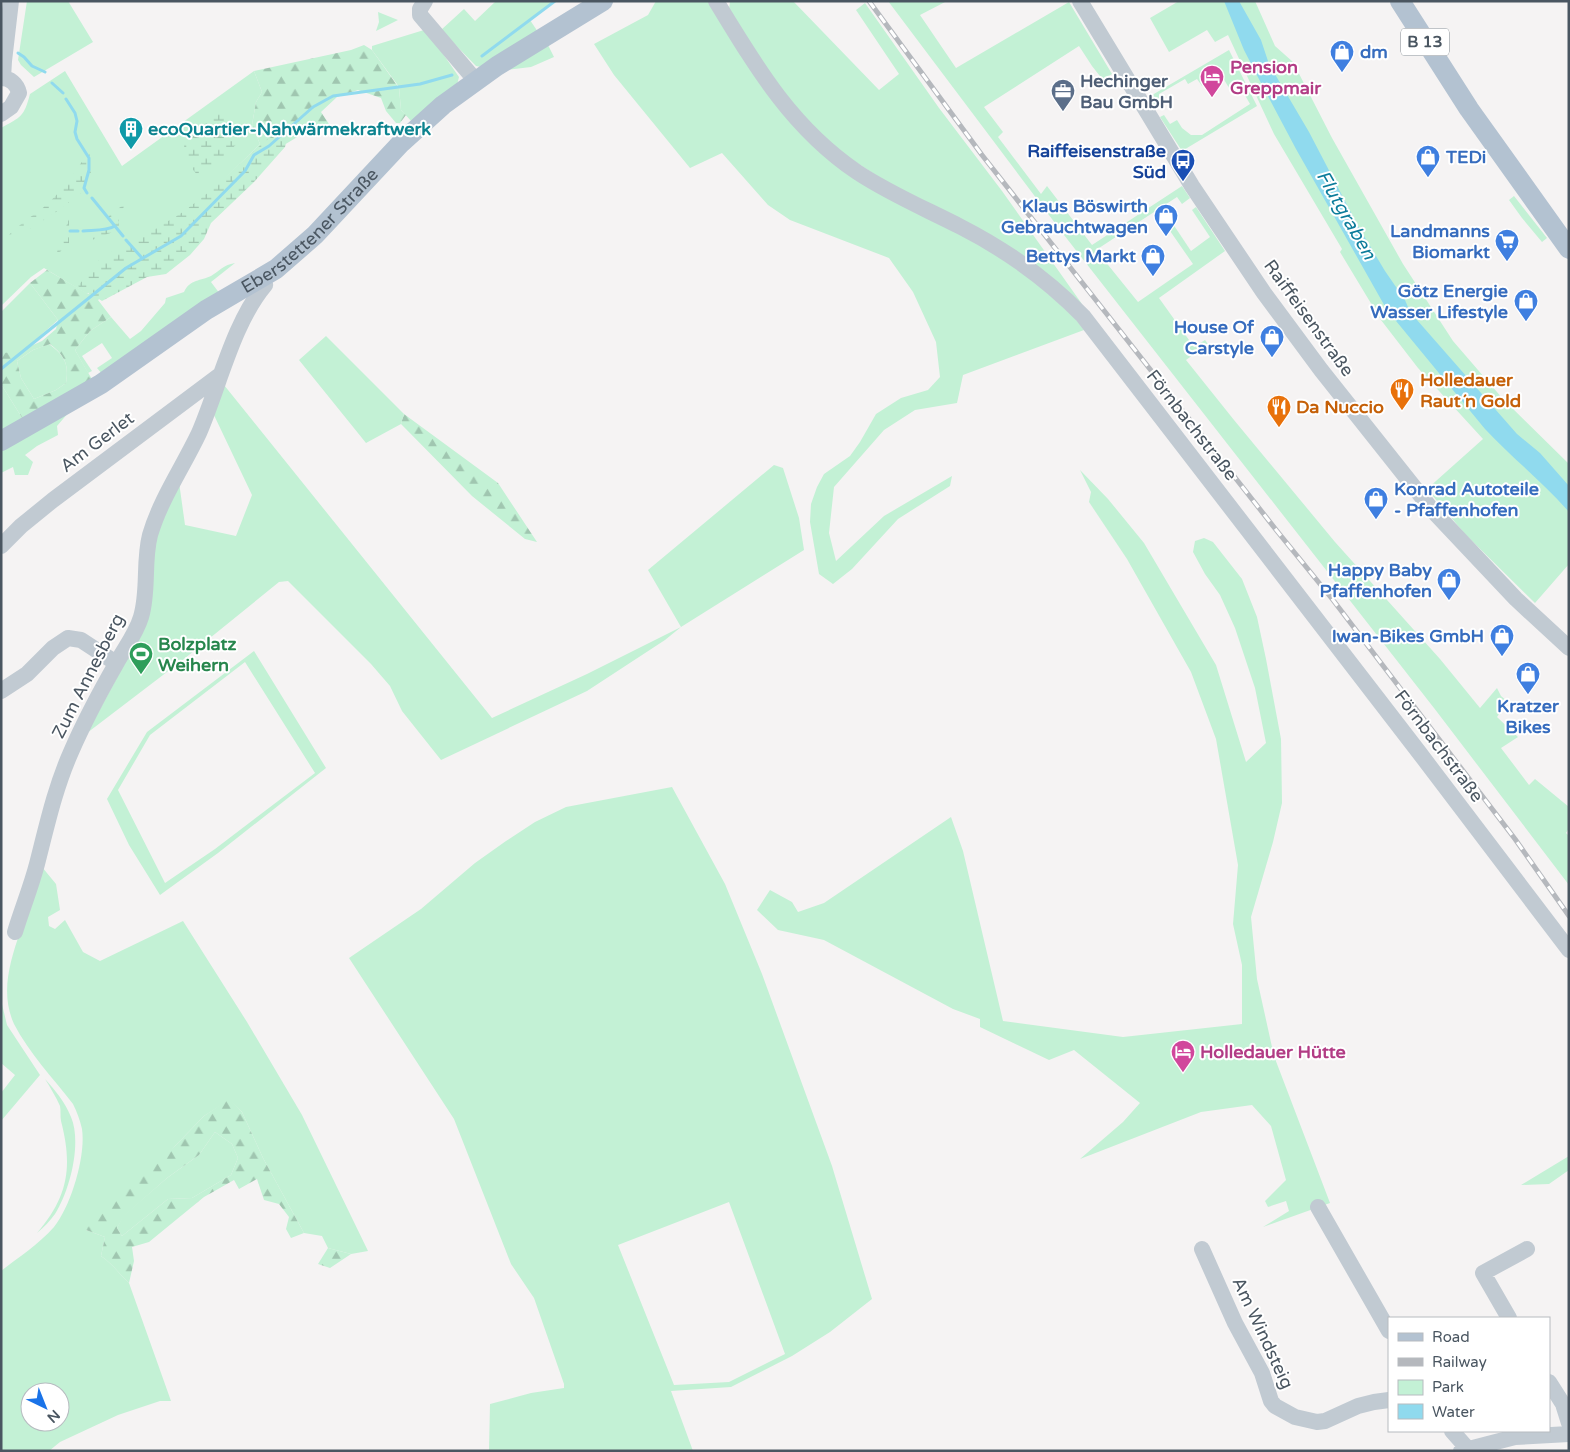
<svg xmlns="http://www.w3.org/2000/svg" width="1570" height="1452" font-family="'Varela Round',sans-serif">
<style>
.green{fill:#c3f1d5;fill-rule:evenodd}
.forest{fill:url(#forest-firs);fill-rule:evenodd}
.wetland{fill:url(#wetland-marsh)}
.water{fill:#90daee}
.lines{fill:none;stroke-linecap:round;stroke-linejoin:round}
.stream{stroke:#90daee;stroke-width:3}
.minor{stroke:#c1cad2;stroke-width:16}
.major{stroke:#b3c2d1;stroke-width:20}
.rail-casing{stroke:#b5b8bd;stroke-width:5}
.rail{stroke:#fff;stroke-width:3;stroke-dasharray:9;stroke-linecap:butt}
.labels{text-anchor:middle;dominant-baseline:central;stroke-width:4;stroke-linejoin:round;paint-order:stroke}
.shield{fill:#fff;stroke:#808990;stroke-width:1}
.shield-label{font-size:16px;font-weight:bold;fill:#4a5661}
.shop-label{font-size:18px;font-weight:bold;fill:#366cbe;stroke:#fff;text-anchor:end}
.hotel-label{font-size:18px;font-weight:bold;fill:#b23c85;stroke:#fff;text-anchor:start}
.service-label{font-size:18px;font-weight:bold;fill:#4e5e75;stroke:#fff;text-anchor:start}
.culture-label{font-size:18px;font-weight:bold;fill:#0d838f;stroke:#fff;text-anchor:start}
.transit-label{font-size:18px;font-weight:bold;fill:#164399;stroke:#fff;text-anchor:end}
.street-label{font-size:18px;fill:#4a5661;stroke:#fff}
.food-label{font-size:18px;font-weight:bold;fill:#c56008;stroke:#fff;text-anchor:start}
.leisure-label{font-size:18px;font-weight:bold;fill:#27864d;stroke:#fff;text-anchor:start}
.water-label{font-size:19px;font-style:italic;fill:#0c7c9b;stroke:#fff}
</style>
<defs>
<pattern id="forest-firs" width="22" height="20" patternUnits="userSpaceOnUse" patternTransform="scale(1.25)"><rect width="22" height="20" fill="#c3f1d5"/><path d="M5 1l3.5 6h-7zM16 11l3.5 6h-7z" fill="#a0c6b0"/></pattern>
<pattern id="wetland-marsh" width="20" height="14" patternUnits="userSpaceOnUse" patternTransform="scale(1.25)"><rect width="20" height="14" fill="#c3f1d5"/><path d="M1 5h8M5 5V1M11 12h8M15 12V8" fill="none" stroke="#a0c6b0"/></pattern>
</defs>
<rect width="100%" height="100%" fill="#f5f3f3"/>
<path class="green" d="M27,1H68L93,42L34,77L21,65L18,60Z
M496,1H555L530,20L538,32L481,67L476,66L441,30L464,9L475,21Z
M656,1H708L786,117L995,252L1039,285L1075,318L1084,330L963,375L957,403L915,410L884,430L834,487L829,533L836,561L884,516L952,476L950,486L898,519L852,569L833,584L819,574L810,522L811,504L817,487L824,474L850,456L860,442L876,414L901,398L928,390L940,377L936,342L913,292L889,258L790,220L768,205L722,153L690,168L614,75L594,44L648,15Z
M730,1H793L879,90L899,74L856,10L865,3L939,108L1002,191L1082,304L1071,299L888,187L823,138L774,84L729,10Z
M888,1H947L920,15L956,68L1069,2L1112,74L1103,80L1092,66L1079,46L984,107L1003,132L998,137L1041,194L1047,186L1092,245L1182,186L1190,198L1182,204L1177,197L1096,250L1138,302L1193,264L1168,228L1173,224L1191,251L1210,237L1192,210L1196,207L1225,251L1159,298L1194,347L1205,340L1208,344L1186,360L1234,420L1335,542L1440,659L1480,708L1497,688L1501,696L1508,702L1497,717L1518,737L1501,748L1529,785L1535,779L1569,807V828L1566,833L1569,836V885L1434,708L1064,235Z
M1179,1H1255L1275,46L1293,62L1332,138L1403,264L1453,341L1503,399L1569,464V564L1535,603L1465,534L1427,489L1483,439L1418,368L1381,320L1340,252L1342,249L1274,134L1228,35L1215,42L1207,30L1169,52L1150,18Z
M378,12L398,20L376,31L379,22Z
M424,30L441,51L459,77L457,85L412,122L401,110L399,87L372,50V46Z
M547,43L554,57L531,67L505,70Z
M1229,50L1257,106L1182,151L1160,117L1164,115L1170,124L1177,120L1182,128L1191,135H1202L1250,104L1238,83L1229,88L1219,71L1206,78L1208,82L1202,86L1197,79L1188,84L1185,79L1159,94V101L1152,107L1147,98Z
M65,71L122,166L254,71L262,92L256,102L252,125L260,144L209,194L118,271L87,294L44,268L31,277L1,306V128C21,117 24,117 30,94Z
M1514,196L1547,238L1542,242L1522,218L1509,200Z
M235,263L211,282L220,294L103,375L97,368L112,358L102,343L82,356L92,371L88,373L75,350L90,331L111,317L130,339L141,331L165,303L166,298L184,292C190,279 201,281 211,276C221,270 223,265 235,263Z
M30,283L58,320L1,370V312Z
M326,336L404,414L401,424L366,443L299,360Z
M49,344C65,356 69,364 66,383L56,390L34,399L21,378L17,361L33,350Z
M1,384L24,421L1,433Z
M224,385L492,718L587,674L681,627L648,570L774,465L783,468L799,518L804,550L681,627L665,640L587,691L441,760L402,711L390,686L371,664L288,581L279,582L184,659L87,733L141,633L157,534L179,482L185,525L236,536L252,495L213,413Z
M75,405L57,426L58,435L37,446L25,455L33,462L28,475H15L13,467L1,473V447Z
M1080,470L1108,499L1144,543L1216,665L1246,762L1266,743L1255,688L1235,628L1220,595L1205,574L1193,552L1195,541L1204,538L1213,542L1242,579L1257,617L1266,659L1281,739L1282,803L1273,842L1251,917L1257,979L1274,1056L1330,1203L1263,1227L1289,1211L1286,1201L1268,1207L1265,1201L1286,1180L1271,1126L1252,1105L1201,1112L1080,1159L1123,1122L1140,1103L1074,1050L1049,1060L980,1027V1019L953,1009L824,940L778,930L757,910L770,890L792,902L798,912L824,903L951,817L963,851L1003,1021L1123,1037L1242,1024V965L1233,924L1238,865L1216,739L1191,672L1127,559L1089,502L1091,492Z
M254,651L326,768L218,853L160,895L129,845L107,799L147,732ZM245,662L315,773L215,849L165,883L118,790L150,735Z
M672,787L725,884L762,974L832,1166L872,1299L830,1332L792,1356L731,1387L671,1391L693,1451H489L490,1404L531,1393L564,1388V1384L534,1298L511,1264L454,1119L349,958L421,909L475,863L506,841L535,822L566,807ZM729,1202L785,1354L729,1382L674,1385L618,1245Z
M42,867L56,884L60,910L48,917L49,926L55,929L65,920L83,952L100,961L183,921L247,1022L302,1115L368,1251L351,1254L328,1248L322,1236L304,1233L263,1158L242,1112L229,1100L204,1116L175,1146L86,1230L105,1237L101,1256C112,1263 119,1274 129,1283L171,1401H160L118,1415L60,1442L49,1451H1V1271C19,1257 39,1244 54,1227C71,1206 86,1156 82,1129C80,1120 77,1112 73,1104C53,1078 29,1053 14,1024C0,993 10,962 20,932C27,910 34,888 42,867ZM30,1392H60V1422H30Z
M1,1000L7,1025L40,1075L1,1121V1093L15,1075L1,1063Z
M45,1079C55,1090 65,1102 71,1117C82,1143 70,1190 55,1214C50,1221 44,1227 37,1233C68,1197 73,1167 61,1121C60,1116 61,1111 60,1106C56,1097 50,1087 45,1079Z
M215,1132L232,1144L238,1158L231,1175L192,1198L168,1199L122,1236L117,1228L123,1216L167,1178L199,1155Z
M1569,1156V1170L1549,1184L1521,1185Z"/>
<path class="forest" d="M364,45L372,50L399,88L401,110L406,115L400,123H396L386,111L381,98L358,90L337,97L321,112L329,124L301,132L299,136L279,148L136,272L98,300L111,317L90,331L75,350L93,381L24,421L1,384V353L17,352L42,341L56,329L58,320L30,283L47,270L88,294L118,271L209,194L260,144L252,125L256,102L262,92L254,71L351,50ZM50,344C65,356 69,364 66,383L56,390L34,399L21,378L17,361L33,350Z
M404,414L498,483L537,542L525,539L472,496L401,424Z
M229,1099L242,1112L263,1158L304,1233L291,1238L286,1229L289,1217L279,1204L264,1200L257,1179L239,1189L234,1180L204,1197L149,1242L132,1247L134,1261L129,1283C119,1274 112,1263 101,1256L105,1237L86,1230L94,1211L175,1146L204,1116ZM215,1132L232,1144L238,1158L231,1175L192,1198L168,1199L122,1236L117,1228L124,1216L167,1178L199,1155Z
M328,1248L351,1254L330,1268L318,1264Z"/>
<path class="wetland" d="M222,109L239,138L238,143L200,177C191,171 183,151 184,141L220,110Z
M286,127L289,130L285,147L253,183L211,223L204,239L190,255L166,274L147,277L102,301L78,286L100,259L131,240L150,232L183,212L210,191L265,141Z
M89,152L92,165L88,188L56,212L5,245H1C12,228 29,219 44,207C62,192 75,171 89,152Z
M125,204L118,222L119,226L113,232L92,240L103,222L113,212Z
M69,219V245L68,248L57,253L58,247Z"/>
<path class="water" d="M1224,1H1239L1261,40L1269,64L1309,132L1358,226L1385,271L1405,300L1410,312L1517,434L1540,453L1569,486V512C1543,482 1512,458 1485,429L1387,310L1296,149L1262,85L1244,50Z"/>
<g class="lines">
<path class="stream" d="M18,53L24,57L32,66L45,72
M482,56L555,1
M52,83L63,93
M66,99L75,113L77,121L75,132L77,139L89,158V170L84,188L87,193
M92,198L123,236
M70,231H78
M83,231C93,230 107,231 115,226
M126,240L142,258
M1,369L126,268L181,236L245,171L254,155L269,146L313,107L333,96L420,84L452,75"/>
<path class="minor" d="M425,1L420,9V15L476,81
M716,1C756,67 792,128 857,172C890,194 926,209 961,227C1006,250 1048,280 1083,316L1418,751L1569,950
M1080,1L1192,186L1264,293L1321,370L1433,511L1516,599L1569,648
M1,78C10,78 17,84 19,93L11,107L1,114
M3,78L4,61L11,1
M1,546L21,526L53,500L220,375
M1,691L27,674L53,648L68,638L81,640L116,663
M15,932C22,909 31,887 37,864C47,825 55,788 71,752C84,722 100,692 116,664C124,649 136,634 141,617C149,591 143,562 150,535C161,498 183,467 199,433C219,387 233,323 265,285L261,279
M1318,1207L1389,1331
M1202,1249L1235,1323L1262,1373L1271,1401L1275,1406L1295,1417L1317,1422L1325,1421L1358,1406L1374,1402L1389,1400
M1509,1318L1483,1273L1527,1249
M1549,1382L1563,1404L1569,1423
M1452,1431L1467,1448
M1461,1451L1515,1437L1569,1434"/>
<g class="major">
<path d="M1400,1L1469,109L1569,249"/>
<path id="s1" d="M1,441L101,384L206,310L276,269L315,235L401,143L443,105L497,66L603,1"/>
</g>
<defs>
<path id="rail" d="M869,1L982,155L1277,531L1333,600L1515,839L1569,916"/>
</defs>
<use href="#rail" class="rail-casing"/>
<use href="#rail" class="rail"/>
</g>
<defs>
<symbol id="shop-pin" viewBox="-11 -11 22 30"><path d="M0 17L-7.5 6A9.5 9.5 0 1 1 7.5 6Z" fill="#3f7fe0" stroke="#fff"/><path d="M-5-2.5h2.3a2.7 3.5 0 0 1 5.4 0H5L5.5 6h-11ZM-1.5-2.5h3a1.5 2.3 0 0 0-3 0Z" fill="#fff"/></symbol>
<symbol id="hotel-pin" viewBox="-11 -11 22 30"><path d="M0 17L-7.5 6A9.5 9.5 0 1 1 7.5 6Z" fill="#d1479c" stroke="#fff"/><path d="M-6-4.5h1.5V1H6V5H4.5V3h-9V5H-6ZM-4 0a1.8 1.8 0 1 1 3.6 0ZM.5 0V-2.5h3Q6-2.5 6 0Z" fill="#fff"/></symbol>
<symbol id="office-pin" viewBox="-11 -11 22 30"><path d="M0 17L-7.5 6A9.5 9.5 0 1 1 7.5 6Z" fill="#5c6f8a" stroke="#fff"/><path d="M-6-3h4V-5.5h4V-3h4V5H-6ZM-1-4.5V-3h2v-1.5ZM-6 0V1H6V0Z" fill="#fff"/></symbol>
<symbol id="building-pin" viewBox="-11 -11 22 30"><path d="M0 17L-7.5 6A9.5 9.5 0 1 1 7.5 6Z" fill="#0f9aa8" stroke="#fff"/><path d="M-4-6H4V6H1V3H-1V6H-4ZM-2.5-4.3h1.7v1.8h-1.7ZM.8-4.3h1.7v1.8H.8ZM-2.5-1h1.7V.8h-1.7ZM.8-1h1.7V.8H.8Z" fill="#fff"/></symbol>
<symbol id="bus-pin" viewBox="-11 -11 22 30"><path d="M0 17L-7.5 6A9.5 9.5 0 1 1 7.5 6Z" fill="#1a4fb4" stroke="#fff"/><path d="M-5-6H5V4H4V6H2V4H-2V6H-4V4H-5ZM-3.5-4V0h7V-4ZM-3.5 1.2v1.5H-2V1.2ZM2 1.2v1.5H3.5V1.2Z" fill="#fff"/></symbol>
<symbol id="supermarket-pin" viewBox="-11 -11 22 30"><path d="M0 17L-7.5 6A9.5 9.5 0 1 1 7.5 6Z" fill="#3f7fe0" stroke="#fff"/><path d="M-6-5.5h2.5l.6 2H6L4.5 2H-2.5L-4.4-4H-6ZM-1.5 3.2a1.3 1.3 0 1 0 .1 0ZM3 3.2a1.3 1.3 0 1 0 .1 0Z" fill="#fff"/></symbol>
<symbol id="restaurant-pin" viewBox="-11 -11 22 30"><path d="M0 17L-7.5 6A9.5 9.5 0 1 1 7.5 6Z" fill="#e8710a" stroke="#fff"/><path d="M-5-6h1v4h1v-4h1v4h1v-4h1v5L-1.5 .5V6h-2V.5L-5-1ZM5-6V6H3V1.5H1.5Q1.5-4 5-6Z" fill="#fff"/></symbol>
<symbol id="stadium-pin" viewBox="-11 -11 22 30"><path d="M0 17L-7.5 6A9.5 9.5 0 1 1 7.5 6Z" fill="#2e9e5b" stroke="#fff"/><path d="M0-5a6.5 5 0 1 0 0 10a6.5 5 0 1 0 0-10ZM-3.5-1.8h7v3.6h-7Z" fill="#fff"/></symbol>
</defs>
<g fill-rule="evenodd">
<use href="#shop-pin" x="1328" y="38" width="28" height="38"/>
<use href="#hotel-pin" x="1198" y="63" width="28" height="38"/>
<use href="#office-pin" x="1049" y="77" width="28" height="38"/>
<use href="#building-pin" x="117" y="115" width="28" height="38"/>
<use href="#shop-pin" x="1414" y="143" width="28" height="38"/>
<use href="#bus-pin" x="1169" y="147" width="28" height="38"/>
<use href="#shop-pin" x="1152" y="202" width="28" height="38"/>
<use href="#supermarket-pin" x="1493" y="227" width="28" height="38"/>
<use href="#shop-pin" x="1139" y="242" width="28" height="38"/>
<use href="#shop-pin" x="1512" y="287" width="28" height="38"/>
<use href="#shop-pin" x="1258" y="323" width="28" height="38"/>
<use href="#restaurant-pin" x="1388" y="376" width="28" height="38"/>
<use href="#restaurant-pin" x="1265" y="393" width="28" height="38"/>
<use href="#shop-pin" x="1362" y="485" width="28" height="38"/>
<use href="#shop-pin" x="1435" y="566" width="28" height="38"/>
<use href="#shop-pin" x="1488" y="622" width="28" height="38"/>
<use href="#stadium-pin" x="127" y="640" width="28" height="38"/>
<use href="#shop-pin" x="1514" y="660" width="28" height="38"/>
<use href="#hotel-pin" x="1169" y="1038" width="28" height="38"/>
</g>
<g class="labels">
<rect class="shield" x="1401" y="28.5" width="48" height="27" rx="4"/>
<g class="shield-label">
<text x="1425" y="42">B 13</text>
</g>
<g class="shop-label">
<text x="1360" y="52" text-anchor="start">dm</text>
<text x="1446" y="157" text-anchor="start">TEDi</text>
<text x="1148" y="206">Klaus Böswirth<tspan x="1148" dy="21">Gebrauchtwagen</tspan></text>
<text x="1490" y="231">Landmanns<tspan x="1490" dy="21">Biomarkt</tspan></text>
<text x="1136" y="256">Bettys Markt</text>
<text x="1508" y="291">Götz Energie<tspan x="1508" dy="21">Wasser Lifestyle</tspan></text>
<text x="1254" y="327">House Of<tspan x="1254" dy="21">Carstyle</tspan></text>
<text x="1394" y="489" text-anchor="start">Konrad Autoteile<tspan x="1394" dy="21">- Pfaffenhofen</tspan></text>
<text x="1432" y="570">Happy Baby<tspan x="1432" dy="21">Pfaffenhofen</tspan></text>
<text x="1484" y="636">Iwan-Bikes GmbH</text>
<text x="1528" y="706" text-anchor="middle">Kratzer<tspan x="1528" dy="21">Bikes</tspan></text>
</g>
<g class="hotel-label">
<text x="1230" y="67">Pension<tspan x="1230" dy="21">Greppmair</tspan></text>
<text x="1200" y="1052">Holledauer Hütte</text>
</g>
<g class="service-label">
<text x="1080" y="81">Hechinger<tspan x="1080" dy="21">Bau GmbH</tspan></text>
</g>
<g class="culture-label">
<text x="148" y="129">ecoQuartier-Nahwärmekraftwerk</text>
</g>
<g class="transit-label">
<text x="1166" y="151">Raiffeisenstraße<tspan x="1166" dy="21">Süd</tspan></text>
</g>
<g class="street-label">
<text stroke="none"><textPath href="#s1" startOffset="375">Eberstettener Straße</textPath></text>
<text transform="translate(1309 318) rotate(54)">Raiffeisenstraße</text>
<text transform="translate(1192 425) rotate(52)">Förnbachstraße</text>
<text transform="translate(97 442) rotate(-37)">Am Gerlet</text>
<text transform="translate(88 676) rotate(-63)">Zum Annesberg</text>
<text transform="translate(1439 746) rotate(53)">Förnbachstraße</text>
<text transform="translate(1263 1333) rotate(65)">Am Windsteig</text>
</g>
<g class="food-label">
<text x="1420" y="380">Holledauer<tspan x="1420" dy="21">Raut´n Gold</tspan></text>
<text x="1296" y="407">Da Nuccio</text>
</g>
<g class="leisure-label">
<text x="158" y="644">Bolzplatz<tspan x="158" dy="21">Weihern</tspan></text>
</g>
<g class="water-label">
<text transform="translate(1346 215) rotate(60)">Flutgraben</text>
</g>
</g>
<rect width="1570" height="1452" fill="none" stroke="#4a5661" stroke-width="5"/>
<rect x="1388" y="1317" width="162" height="115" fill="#ffffff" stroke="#b7bbc0"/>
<rect x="1398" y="1333" width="25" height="8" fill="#b3c2d1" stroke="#b7bbc0"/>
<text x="1432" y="1342" font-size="15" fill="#4a5661">Road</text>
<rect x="1398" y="1358" width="25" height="8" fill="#b5b8bd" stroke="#b7bbc0"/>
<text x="1432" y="1367" font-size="15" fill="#4a5661">Railway</text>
<rect x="1398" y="1380" width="25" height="15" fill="#c3f1d5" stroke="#b7bbc0"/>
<text x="1432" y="1392" font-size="15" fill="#4a5661">Park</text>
<rect x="1398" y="1404" width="25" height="15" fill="#90daee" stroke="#b7bbc0"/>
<text x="1432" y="1417" font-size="15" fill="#4a5661">Water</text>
<g transform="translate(45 1407) rotate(137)"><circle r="24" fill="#ffffff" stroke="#b7bbc0"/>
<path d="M0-4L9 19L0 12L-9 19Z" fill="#1a73e8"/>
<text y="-8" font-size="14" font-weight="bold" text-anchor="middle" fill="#4a5661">N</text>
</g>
</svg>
